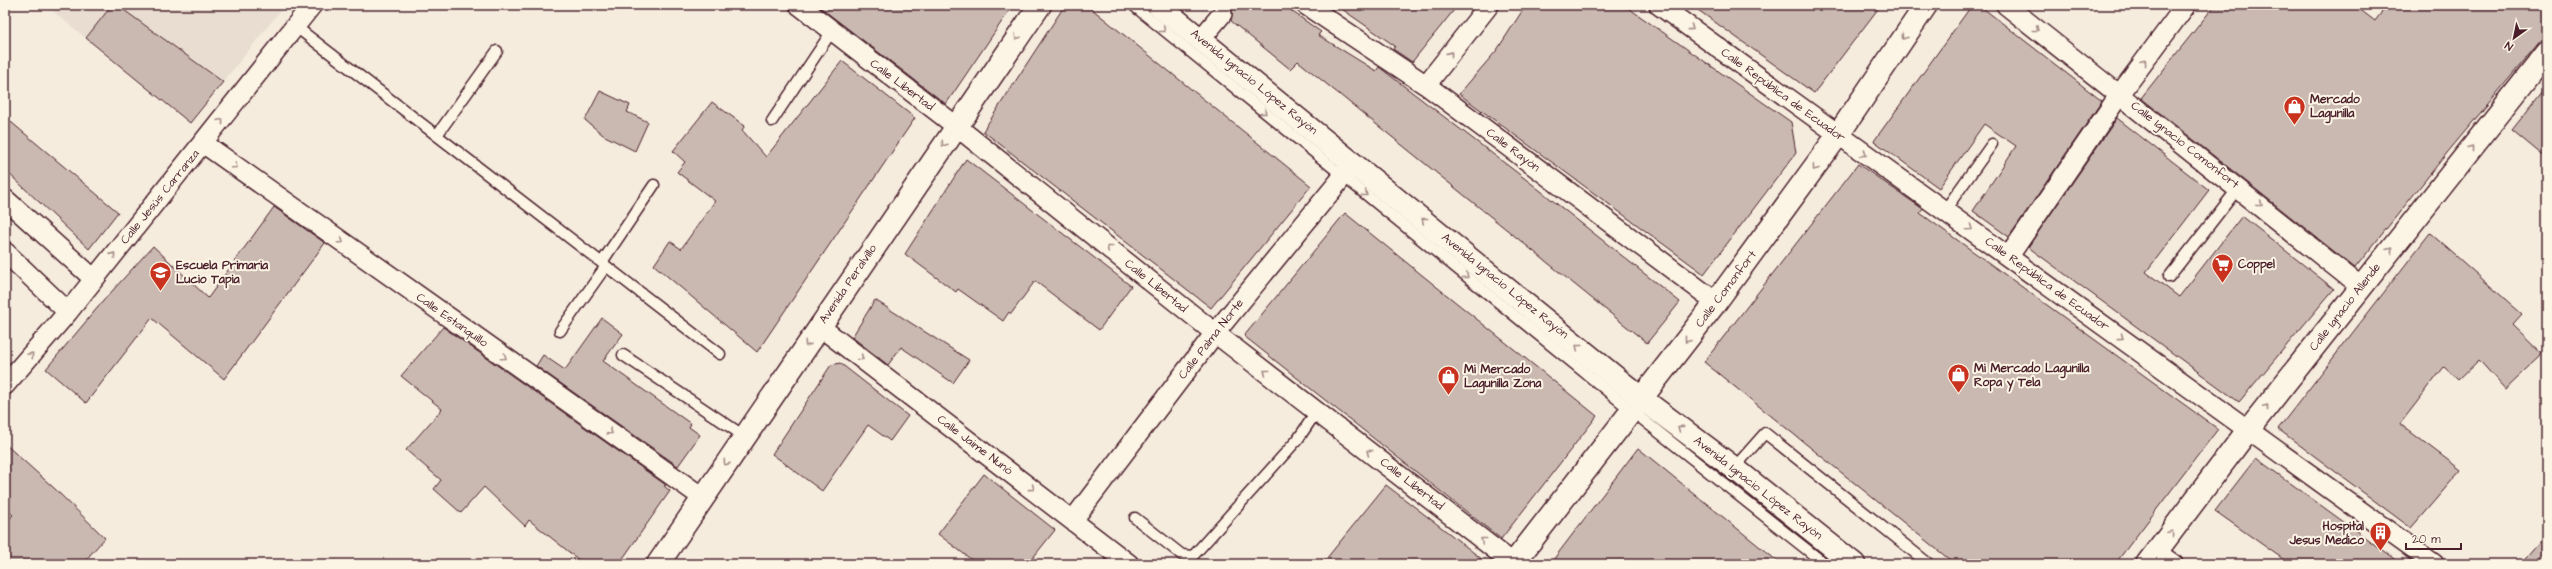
<svg xmlns="http://www.w3.org/2000/svg" width="2552" height="569" font-family="'Architects Daughter',sans-serif">
<style>
.built{fill:#e8ddd0}
.building{fill:#cab9b1;stroke:#4a1f2b}
.lines{fill:none;stroke-linecap:round;stroke-linejoin:round}
.lane-casing{stroke:#4a1f2b;stroke-width:13}
.street-casing{stroke:#4a1f2b;stroke-width:22}
.secondary-casing{stroke:#4a1f2b;stroke-width:25}
.primary-casing{stroke:#4a1f2b;stroke-width:25}
.lane{stroke:#fcf5e5;stroke-width:10}
.street{stroke:#fcf5e5;stroke-width:19}
.secondary{stroke:#fcf5e5;stroke-width:22}
.primary{stroke:#fcf5e5;stroke-width:22}
.oneway{stroke:#a38a88}
.labels{text-anchor:middle;dominant-baseline:central;stroke-width:4;stroke-linejoin:round;paint-order:stroke}
.street-label{font-size:12px;fill:#4a1f2b;stroke:#fcf5e5}
.poi-label{font-size:12px;font-weight:bold;fill:#4a1f2b;stroke:#fcf5e5;text-anchor:start}
</style>
<rect width="100%" height="100%" fill="#f5ecde"/>
<filter id="ink" filterUnits="userSpaceOnUse"><feTurbulence type="fractalNoise" baseFrequency=".025" numOctaves="2"/><feDisplacementMap in="SourceGraphic" scale="8" xChannelSelector="R" yChannelSelector="G"/><feConvolveMatrix kernelMatrix="1 2 1 2 8 2 1 2 1" color-interpolation-filters="sRGB"/></filter>
<g filter="url(#ink)">
<path class="built" d="M45,5H112L86,38Z
M117,5H285L223,82Z"/>
<path class="building" d="M112,5H117L223,82L190,123L86,38Z
M817,5H1013L946,104Z
M1065,5H1087L1311,186L1211,308L983,131Z
M1228,5H1283L1321,32L1318,35L1376,71L1379,67L1532,184L1680,302L1647,343L1298,61L1290,69L1231,21L1232,11Z
M1336,5H1458L1412,62L1393,49L1395,46Z
M1526,5H1624L1791,122L1796,153L1704,274L1459,94L1497,50Z
M1691,5H1881L1814,93Z
M1972,5H1979L2102,101L2009,237L1973,211L2016,146L1984,124L1939,188L1874,141Z
M2215,5H2354L2375,21L2387,5H2547V33L2447,153L2355,268L2141,98Z
M842,61L915,118L757,352L654,265L670,241L681,249L715,201L677,172L685,162L673,151L712,102L745,126L742,130L766,157Z
M2547,86V159L2512,130Z
M600,91L630,105L627,112L648,122L635,151L603,135L585,120Z
M5,117L118,212L89,249L5,170Z
M2117,118L2209,190L2146,272L2179,297L2242,216L2334,289L2239,402L2028,247Z
M966,159L1131,286L1099,330L1035,281L1011,314L1009,312L1003,321L958,289L956,292L905,254Z
M1858,164L1923,209L1920,213L2218,429L2115,564H1955L1704,362Z
M274,207L325,243L224,379L152,318L86,403L46,369L104,300L153,246L208,298Z
M1345,213L1597,416L1501,539L1244,336Z
M2430,233L2522,314L2512,325L2542,354L2505,389L2479,360L2458,380L2444,367L2400,424L2461,470L2411,528L2278,429Z
M875,300L969,360L953,383L901,347L888,365L852,337Z
M602,318L623,334L603,361L691,424L689,427L700,435L678,466L536,366L543,355L565,370Z
M443,327L666,485L664,486L670,491L619,564H584L529,520L525,526L484,487L461,513L434,489L441,480L406,450L442,409L401,376Z
M840,363L908,416L890,441L868,425L822,491L772,454L831,365Z
M5,444L54,488L105,538L82,564H5V524L13,515L5,509Z
M1638,448L1781,564H1550Z
M2256,458L2378,547L2401,564H2290L2215,511Z
M984,474L1055,530L1028,564H977L938,534Z
M1386,485L1450,534L1488,564H1322Z
M2547,534V564H2521Z"/>
<g class="lines">
<defs>
<path id="lane" d="M1133,5L1632,411L1825,564
M295,26L720,354
M772,121L832,31
M437,135L497,51
M1945,210L1992,144
M602,262L654,185
M2169,277L2239,187
M560,331L606,266
M623,355L744,436
M1734,468L1765,433L1929,564
M1135,518L1182,555L1193,556L1298,439L1317,411"/>
<path id="street" d="M799,5L956,126L1215,333L1514,564
M1306,5L1426,85L1716,302
M1659,5L2434,564
M2006,5L2361,287
M1201,39L1222,14
M1426,85L1489,5
M203,143L702,497
M5,199L94,279
M5,252L68,312
M2009,256L2120,94L2186,5
M819,326L1129,564
M5,385L68,312L312,5
M1073,520L1215,333L1354,163
M2156,552L2173,564"/>
<path id="secondary" d="M658,564L1040,5
M1513,564L1716,302L1838,135L1926,5
M2147,564L2248,430L2547,53"/>
<path id="primary" d="M1158,5L1642,399L1734,468L1854,564"/>
</defs>
<use href="#lane" class="lane-casing"/>
<use href="#street" class="street-casing"/>
<use href="#secondary" class="secondary-casing"/>
<use href="#primary" class="primary-casing"/>
<use href="#lane" class="lane"/>
<use href="#street" class="street"/>
<use href="#secondary" class="secondary"/>
<use href="#primary" class="primary"/>
</g>
<defs><path id="oneway-chevron" d="M-2-3.5L2.5 0L-2 3.5" fill="none" stroke-width="1.6" stroke-linecap="round" stroke-linejoin="round"/></defs>
<g class="oneway">
<use href="#oneway-chevron" transform="translate(1691 28) rotate(36)"/>
<use href="#oneway-chevron" transform="translate(2036 29) rotate(38)"/>
<use href="#oneway-chevron" transform="translate(1163 30) rotate(39)"/>
<use href="#oneway-chevron" transform="translate(1017 37) rotate(124)"/>
<use href="#oneway-chevron" transform="translate(1904 37) rotate(124)"/>
<use href="#oneway-chevron" transform="translate(1450 54) rotate(-52)"/>
<use href="#oneway-chevron" transform="translate(2144 62) rotate(-53)"/>
<use href="#oneway-chevron" transform="translate(1264 112) rotate(39)"/>
<use href="#oneway-chevron" transform="translate(221 121) rotate(-52)"/>
<use href="#oneway-chevron" transform="translate(944 144) rotate(124)"/>
<use href="#oneway-chevron" transform="translate(2471 148) rotate(-52)"/>
<use href="#oneway-chevron" transform="translate(1864 154) rotate(35)"/>
<use href="#oneway-chevron" transform="translate(235 166) rotate(35)"/>
<use href="#oneway-chevron" transform="translate(1815 168) rotate(126)"/>
<use href="#oneway-chevron" transform="translate(1365 194) rotate(39)"/>
<use href="#oneway-chevron" transform="translate(2260 204) rotate(39)"/>
<use href="#oneway-chevron" transform="translate(1424 220) rotate(-141)"/>
<use href="#oneway-chevron" transform="translate(1970 228) rotate(35)"/>
<use href="#oneway-chevron" transform="translate(341 241) rotate(35)"/>
<use href="#oneway-chevron" transform="translate(1109 248) rotate(-141)"/>
<use href="#oneway-chevron" transform="translate(2390 250) rotate(-52)"/>
<use href="#oneway-chevron" transform="translate(113 255) rotate(-51)"/>
<use href="#oneway-chevron" transform="translate(1466 276) rotate(39)"/>
<use href="#oneway-chevron" transform="translate(2121 337) rotate(36)"/>
<use href="#oneway-chevron" transform="translate(1687 340) rotate(128)"/>
<use href="#oneway-chevron" transform="translate(807 344) rotate(124)"/>
<use href="#oneway-chevron" transform="translate(1578 347) rotate(-141)"/>
<use href="#oneway-chevron" transform="translate(31 355) rotate(-49)"/>
<use href="#oneway-chevron" transform="translate(504 357) rotate(35)"/>
<use href="#oneway-chevron" transform="translate(861 358) rotate(37)"/>
<use href="#oneway-chevron" transform="translate(1266 372) rotate(-142)"/>
<use href="#oneway-chevron" transform="translate(2266 407) rotate(-52)"/>
<use href="#oneway-chevron" transform="translate(1680 428) rotate(-143)"/>
<use href="#oneway-chevron" transform="translate(610 432) rotate(35)"/>
<use href="#oneway-chevron" transform="translate(1369 452) rotate(-142)"/>
<use href="#oneway-chevron" transform="translate(726 463) rotate(125)"/>
<use href="#oneway-chevron" transform="translate(1032 488) rotate(37)"/>
<use href="#oneway-chevron" transform="translate(2171 533) rotate(-53)"/>
<use href="#oneway-chevron" transform="translate(1483 540) rotate(-142)"/>
</g>
</g>
<defs>
<symbol id="shop-pin" viewBox="-11 -11 22 30"><path d="M0 17L-7.5 6A9.5 9.5 0 1 1 7.5 6Z" fill="#c8321e" stroke="#fcf5e5"/><path d="M-5-2.5h2.3a2.7 3.5 0 0 1 5.4 0H5L5.5 6h-11ZM-1.5-2.5h3a1.5 2.3 0 0 0-3 0Z" fill="#fff"/></symbol>
<symbol id="supermarket-pin" viewBox="-11 -11 22 30"><path d="M0 17L-7.5 6A9.5 9.5 0 1 1 7.5 6Z" fill="#c8321e" stroke="#fcf5e5"/><path d="M-6-5.5h2.5l.6 2H6L4.5 2H-2.5L-4.4-4H-6ZM-1.5 3.2a1.3 1.3 0 1 0 .1 0ZM3 3.2a1.3 1.3 0 1 0 .1 0Z" fill="#fff"/></symbol>
<symbol id="school-pin" viewBox="-11 -11 22 30"><path d="M0 17L-7.5 6A9.5 9.5 0 1 1 7.5 6Z" fill="#c8321e" stroke="#fcf5e5"/><path d="M0-5L7-2L0 1L-7-2ZM-4 1L0 2.5L4 1V4Q0 6-4 4Z" fill="#fff"/></symbol>
<symbol id="building-pin" viewBox="-11 -11 22 30"><path d="M0 17L-7.5 6A9.5 9.5 0 1 1 7.5 6Z" fill="#c8321e" stroke="#fcf5e5"/><path d="M-4-6H4V6H1V3H-1V6H-4ZM-2.5-4.3h1.7v1.8h-1.7ZM.8-4.3h1.7v1.8H.8ZM-2.5-1h1.7V.8h-1.7ZM.8-1h1.7V.8H.8Z" fill="#fff"/></symbol>
</defs>
<g fill-rule="evenodd">
<use href="#shop-pin" x="2282" y="94" width="25" height="34"/>
<use href="#supermarket-pin" x="2210" y="252" width="25" height="34"/>
<use href="#school-pin" x="148" y="260" width="25" height="34"/>
<use href="#shop-pin" x="1946" y="362" width="25" height="34"/>
<use href="#shop-pin" x="1436" y="364" width="25" height="34"/>
<use href="#building-pin" x="2368" y="520" width="25" height="34"/>
</g>
<g class="labels">
<g class="street-label">
<text transform="translate(1254 82) rotate(39)">Avenida Ignacio López Rayón</text>
<text transform="translate(902 85) rotate(37)">Calle Libertad</text>
<text transform="translate(1783 95) rotate(36)">Calle República de Ecuador</text>
<text transform="translate(2185 145) rotate(38)">Calle Ignacio Comonfort</text>
<text transform="translate(1513 150) rotate(37)">Calle Rayón</text>
<text transform="translate(160 197) rotate(-51)">Calle Jesús Carranza</text>
<text transform="translate(848 284) rotate(-56)">Avenida Peralvillo</text>
<text transform="translate(2047 284) rotate(36)">Calle República de Ecuador</text>
<text transform="translate(1156 286) rotate(39)">Calle Libertad</text>
<text transform="translate(1505 286) rotate(39)">Avenida Ignacio López Rayón</text>
<text transform="translate(1726 289) rotate(-53)">Calle Comonfort</text>
<text transform="translate(2345 307) rotate(-52)">Calle Ignacio Allende</text>
<text transform="translate(452 320) rotate(35)">Calle Estanquillo</text>
<text transform="translate(1211 339) rotate(-52)">Calle Palma Norte</text>
<text transform="translate(975 445) rotate(37)">Calle Jaime Nunó</text>
<text transform="translate(1412 484) rotate(38)">Calle Libertad</text>
<text transform="translate(1758 488) rotate(38)">Avenida Ignacio López Rayón</text>
</g>
<g class="poi-label">
<text x="2310" y="99">Mercado<tspan x="2310" dy="14">Lagunilla</tspan></text>
<text x="2238" y="264">Coppel</text>
<text x="176" y="265">Escuela Primaria<tspan x="176" dy="14">Lucio Tapia</tspan></text>
<text x="1974" y="368">Mi Mercado Lagunilla<tspan x="1974" dy="14">Ropa y Tela</tspan></text>
<text x="1464" y="369">Mi Mercado<tspan x="1464" dy="14">Lagunilla Zona</tspan></text>
<text x="2364" y="526" text-anchor="end">Hospital<tspan x="2364" dy="14">Jesus Medico</tspan></text>
</g>
</g>
<rect width="2552" height="569" fill="none" stroke="#fcf5e5" stroke-width="20"/>
<rect x="10" y="10" width="2532" height="549" fill="none" stroke="#4a1f2b" stroke-width="1.5" filter="url(#ink)"/>
<g transform="translate(2514 38) rotate(213)" stroke="#fcf5e5" stroke-width="3" paint-order="stroke">
<path d="M0-3L7 15L0 10L-7 15Z" fill="#4a1f2b"/>
<text y="-6" font-size="11" font-weight="bold" text-anchor="middle" fill="#4a1f2b">N</text>
</g>
<path d="M2406 543v6h55v-6" fill="none" stroke="#4a1f2b" stroke-width="2"/>
<text x="2412" y="543" font-size="12" fill="#4a1f2b" stroke="#fcf5e5" stroke-width="3" paint-order="stroke">20 m</text>
</svg>
